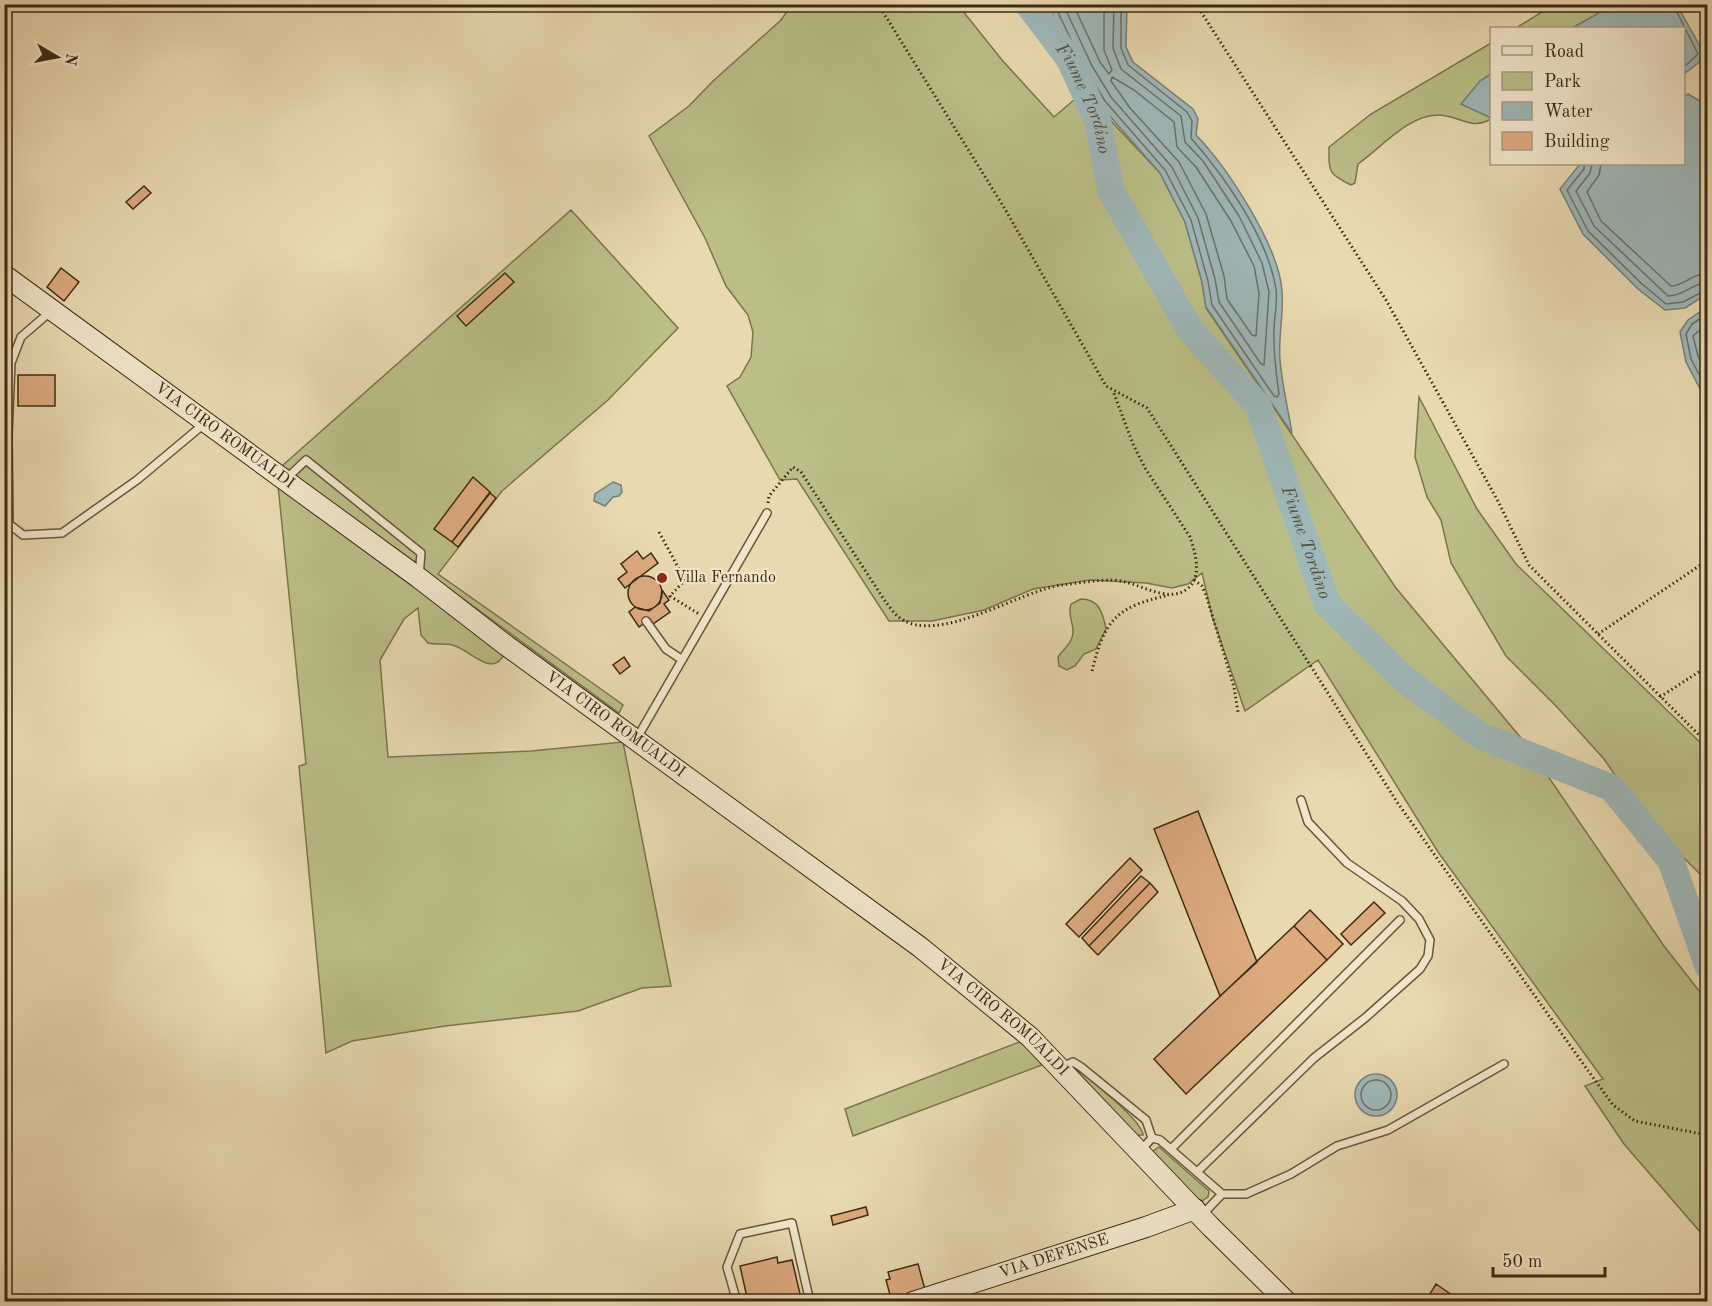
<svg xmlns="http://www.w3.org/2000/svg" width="1712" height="1306" font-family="'Old Standard TT',serif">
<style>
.green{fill:#bbbe87;stroke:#7c744c;stroke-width:1.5}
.water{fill:#9eb7b8;stroke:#777f76;stroke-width:1.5}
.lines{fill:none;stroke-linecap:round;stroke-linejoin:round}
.shore{stroke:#6d7165;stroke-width:1.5}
.river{stroke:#9eb7b8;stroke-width:27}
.building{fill:#ddaa80;stroke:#3c2b12;stroke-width:1.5}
.lane-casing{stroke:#67563a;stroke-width:10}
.secondary-casing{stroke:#3c2b12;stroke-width:22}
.path{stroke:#3c2b12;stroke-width:3;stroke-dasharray:1.5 3;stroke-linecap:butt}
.lane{stroke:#f1e6cc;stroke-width:7}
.secondary{stroke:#f1e6cc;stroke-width:20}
.poi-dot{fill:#8f2418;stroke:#f1e6cc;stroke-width:2}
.labels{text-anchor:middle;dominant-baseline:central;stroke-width:4.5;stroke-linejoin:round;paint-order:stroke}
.street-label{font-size:16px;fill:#3c2b12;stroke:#f1e6cc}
.poi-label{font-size:16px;fill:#3c2b12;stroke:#f1e6cc;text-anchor:start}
.water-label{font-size:18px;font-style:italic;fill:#544e3c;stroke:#f1e6cc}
</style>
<rect width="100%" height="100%" fill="#e9d9b0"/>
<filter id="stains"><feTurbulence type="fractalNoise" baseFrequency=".00333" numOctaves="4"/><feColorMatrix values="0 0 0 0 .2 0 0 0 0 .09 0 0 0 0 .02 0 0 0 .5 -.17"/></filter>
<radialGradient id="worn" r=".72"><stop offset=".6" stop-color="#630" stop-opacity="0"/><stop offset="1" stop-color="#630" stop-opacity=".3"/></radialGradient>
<path class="green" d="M792,5H958L1002,60L1054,117L1089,87L1112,122L1160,173L1185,222L1202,282L1206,308L1396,588L1526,744L1664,946L1707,1001V1240L1624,1144L1585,1086L1603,1079L1438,852L1318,660L1245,711L1212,616L1202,573L1188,584L1172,588L1146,583L1090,580L1033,589L984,610L932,621H889L797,479L780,480L727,386L740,377L751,357L753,332L748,315L726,286L705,238L649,136L689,106L712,82L780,21Z
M1553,5H1615L1572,28H1516Z
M1491,43V74L1480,81L1485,113L1491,119C1470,131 1459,115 1438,115C1408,115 1381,148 1358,164L1355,183L1351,185C1328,174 1329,172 1329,147L1371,114Z
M571,210L678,328L608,400L502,491L438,574L608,694L623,705L619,713L282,466Z
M1419,397L1477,509L1516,564L1707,749V881L1643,817L1604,759L1556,706L1506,656L1451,563L1441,520L1427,497L1415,457Z
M278,485L505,653C492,680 469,648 452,645C444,643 436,645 428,643L421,635L418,608L404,619L380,660L388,757L531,751L623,742L671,986L642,988L578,1011L445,1026L352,1041L326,1053L299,766L306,764Z
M1081,599C1099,599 1103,613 1106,629L1096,649L1084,654L1075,666L1067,670L1059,666L1058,657C1063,649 1072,644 1073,633C1074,623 1067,615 1071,604Z
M1022,1041L1042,1065L853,1136L845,1109Z
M1075,1069C1088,1076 1143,1122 1143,1135H1136Z
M1159,1147L1209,1191L1208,1197L1202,1201L1196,1198L1157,1158L1153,1151Z"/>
<path class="water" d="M1615,4L1677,5L1706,57L1684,74V28H1572Z
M1048,5H1127L1126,47L1133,62L1193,109L1198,119L1196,135C1227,167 1279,246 1282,291C1284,314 1278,337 1280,360C1282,384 1288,409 1292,433L1206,307L1202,282L1185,222L1160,173L1100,105L1080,72Z
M1491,74V118L1461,104L1480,81Z
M1688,94L1707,105V294L1685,308L1665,310L1638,289L1583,234L1560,189L1580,164H1684V97Z
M1707,307V402L1686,362L1680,332L1688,320Z
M613,482L621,485L622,492L619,496L613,497L605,506L594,501L595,494Z
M1355 1095a21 21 0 1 1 42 0a21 21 0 1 1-42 0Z"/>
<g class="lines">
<path class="shore" d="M1054,4L1085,69L1105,101L1165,170L1191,220L1208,281L1212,305L1274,396L1277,397L1279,394C1276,372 1273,352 1274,330C1274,317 1278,302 1276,289C1268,238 1225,177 1191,138L1192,121L1187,112L1128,65L1121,48V4
M1063,4L1092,66L1111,97L1172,167L1198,218L1215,279L1219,302L1261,364L1264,365L1269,292L1262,263L1239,216L1203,161L1185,142L1181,116L1121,69L1113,48L1114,4
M1073,4L1100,62L1109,74L1112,70L1104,50V4
M1673,4L1698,54L1684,67
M1112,77L1134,90L1174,122L1177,147L1196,167L1231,221L1254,266L1259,293L1256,336L1252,335L1227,299L1224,276L1206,214L1179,162L1130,108L1111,81Z
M1584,164V169L1567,190L1588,231L1642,284L1666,304L1683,302L1708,289
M1592,164L1590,173L1576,191L1594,226L1668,296C1684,296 1693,283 1708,282
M1601,164L1599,175L1587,192L1601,221L1671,286C1684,286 1693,273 1708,273
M1708,314L1692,324L1686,334L1691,359L1708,391
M1708,323L1693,336L1698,356L1708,376
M1361 1095a15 15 0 1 1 30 0a15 15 0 1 1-30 0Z"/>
<path class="river" id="s1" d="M1028,4L1070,60L1098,122L1111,191L1190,330L1258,405L1327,604L1404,679L1479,735L1612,788L1671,861L1708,966"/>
</g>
<path class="building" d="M144,186L151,193L133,209L126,202Z
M61,268L79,282L64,301L47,287Z
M505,273L514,282L466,326L457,316Z
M18,375H55V406H18Z
M473,477L490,492L452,542L434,529Z
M490,493L496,498L458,547L452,542Z
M637,551L643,559L651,553L658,563L625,588L618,579L627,572L621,564Z
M628 593a17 17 0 1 1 34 0a17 17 0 1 1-34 0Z
M662,590L669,600L664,604L670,612L653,624L650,619L639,627L629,612L635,607L649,611L660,603Z
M624,657L630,666L620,674L613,665Z
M1198,811L1257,962L1220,996L1154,829Z
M1130,858L1142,870L1079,937L1066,924Z
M1141,876L1150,883L1089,946L1082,938Z
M1150,883L1158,892L1098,955L1089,946Z
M1374,902L1385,913L1351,945L1341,934Z
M1310,910L1343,944L1327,960L1294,926Z
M1294,926L1327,960L1186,1094L1154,1059Z
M866,1207L868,1215L833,1225L831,1216Z
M777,1257L778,1263L792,1260L801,1298L787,1302H748L740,1266Z
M918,1264L926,1293L892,1302L886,1280L890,1279L888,1272Z
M1436,1284L1462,1302H1425Z"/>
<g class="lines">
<defs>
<path id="lane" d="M50,312L21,337L11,363L8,435L9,524L23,535L62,533L137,480L204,424
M286,479L306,460L421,553L419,576
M646,621L666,649L681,659
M637,738L767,513
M1060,1068L1073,1062L1081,1067L1146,1120L1152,1138L1140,1151
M1152,1138L1160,1140L1222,1194L1203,1214
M1171,1149L1400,920
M1197,1172L1314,1058L1365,1018L1420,969L1428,956L1430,940L1419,919L1402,901L1347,863L1308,822L1301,800
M1222,1194H1246L1291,1174L1337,1146L1388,1130L1504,1064
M737,1302L727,1267L740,1234L792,1223L810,1302"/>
<g id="secondary">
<path id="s2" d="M4,275L419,578L507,646L920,947L1030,1037L1210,1226L1287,1302"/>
<path id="s3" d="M913,1302L1146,1227L1195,1209"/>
</g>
</defs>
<use href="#lane" class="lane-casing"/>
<use href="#secondary" class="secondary-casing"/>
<path class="path" d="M878,4L1005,209L1106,386L1147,408L1397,802L1584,1065L1613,1105L1635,1121L1702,1134L1708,1139
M1196,4L1386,300L1499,503L1529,565L1708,744
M768,503L769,496L793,467L801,472L885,601C889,606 894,614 900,618C938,646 1021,590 1062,585C1078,583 1097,580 1112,580C1136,580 1167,605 1187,589C1203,577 1195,552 1190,537L1145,468L1133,444L1113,391
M659,532L685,580L670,596L699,614
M1194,580L1202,586L1206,595L1234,687L1238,712
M1598,634L1708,560
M1092,671C1105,618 1117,607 1169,595
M1660,697L1708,666"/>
<use href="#lane" class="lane"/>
<use href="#secondary" class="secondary"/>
</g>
<circle class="poi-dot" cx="662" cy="578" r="6"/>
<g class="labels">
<g class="street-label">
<text stroke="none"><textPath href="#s2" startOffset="273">VIA CIRO ROMUALDI</textPath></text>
<text stroke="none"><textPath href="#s2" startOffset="759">VIA CIRO ROMUALDI</textPath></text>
<text stroke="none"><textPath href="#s2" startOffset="1245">VIA CIRO ROMUALDI</textPath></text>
<text stroke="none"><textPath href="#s3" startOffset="148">VIA DEFENSE</textPath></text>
</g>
<g class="poi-label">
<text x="674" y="578">Villa Fernando</text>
</g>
<g class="water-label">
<text stroke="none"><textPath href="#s1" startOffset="111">Fiume Tordino</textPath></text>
<text stroke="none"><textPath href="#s1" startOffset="615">Fiume Tordino</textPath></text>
</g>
</g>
<rect width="1712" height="1306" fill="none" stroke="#e9d9b0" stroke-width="24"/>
<rect x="6" y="6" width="1700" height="1294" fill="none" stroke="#3c2b12" stroke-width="3"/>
<rect x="12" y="12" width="1688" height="1282" fill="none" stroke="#3c2b12" stroke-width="1.5"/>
<rect x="1490" y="27" width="195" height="138" fill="#f1e6cc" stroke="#a99b82" stroke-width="1.5"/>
<rect x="1502" y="46" width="30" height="9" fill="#f1e6cc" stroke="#a99b82" stroke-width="1.5"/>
<text x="1544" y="57" font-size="18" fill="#3c2b12">Road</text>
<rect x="1502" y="72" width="30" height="18" fill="#bbbe87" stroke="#a99b82" stroke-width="1.5"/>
<text x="1544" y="87" font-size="18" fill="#3c2b12">Park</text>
<rect x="1502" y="102" width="30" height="18" fill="#9eb7b8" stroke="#a99b82" stroke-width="1.5"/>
<text x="1544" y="117" font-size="18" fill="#3c2b12">Water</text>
<rect x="1502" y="132" width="30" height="18" fill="#ddaa80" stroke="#a99b82" stroke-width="1.5"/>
<text x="1544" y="147" font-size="18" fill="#3c2b12">Building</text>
<g transform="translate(57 57) rotate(100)" stroke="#f1e6cc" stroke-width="4.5" paint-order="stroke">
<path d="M0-4.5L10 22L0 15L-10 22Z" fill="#3c2b12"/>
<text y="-9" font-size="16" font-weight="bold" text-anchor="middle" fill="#3c2b12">N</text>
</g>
<path d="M1493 1267v9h112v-9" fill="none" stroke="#3c2b12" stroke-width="3"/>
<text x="1502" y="1267" font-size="18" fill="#3c2b12" stroke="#f1e6cc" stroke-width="4.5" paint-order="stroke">50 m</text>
<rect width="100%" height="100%" filter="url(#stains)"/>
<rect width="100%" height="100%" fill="url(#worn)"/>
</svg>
